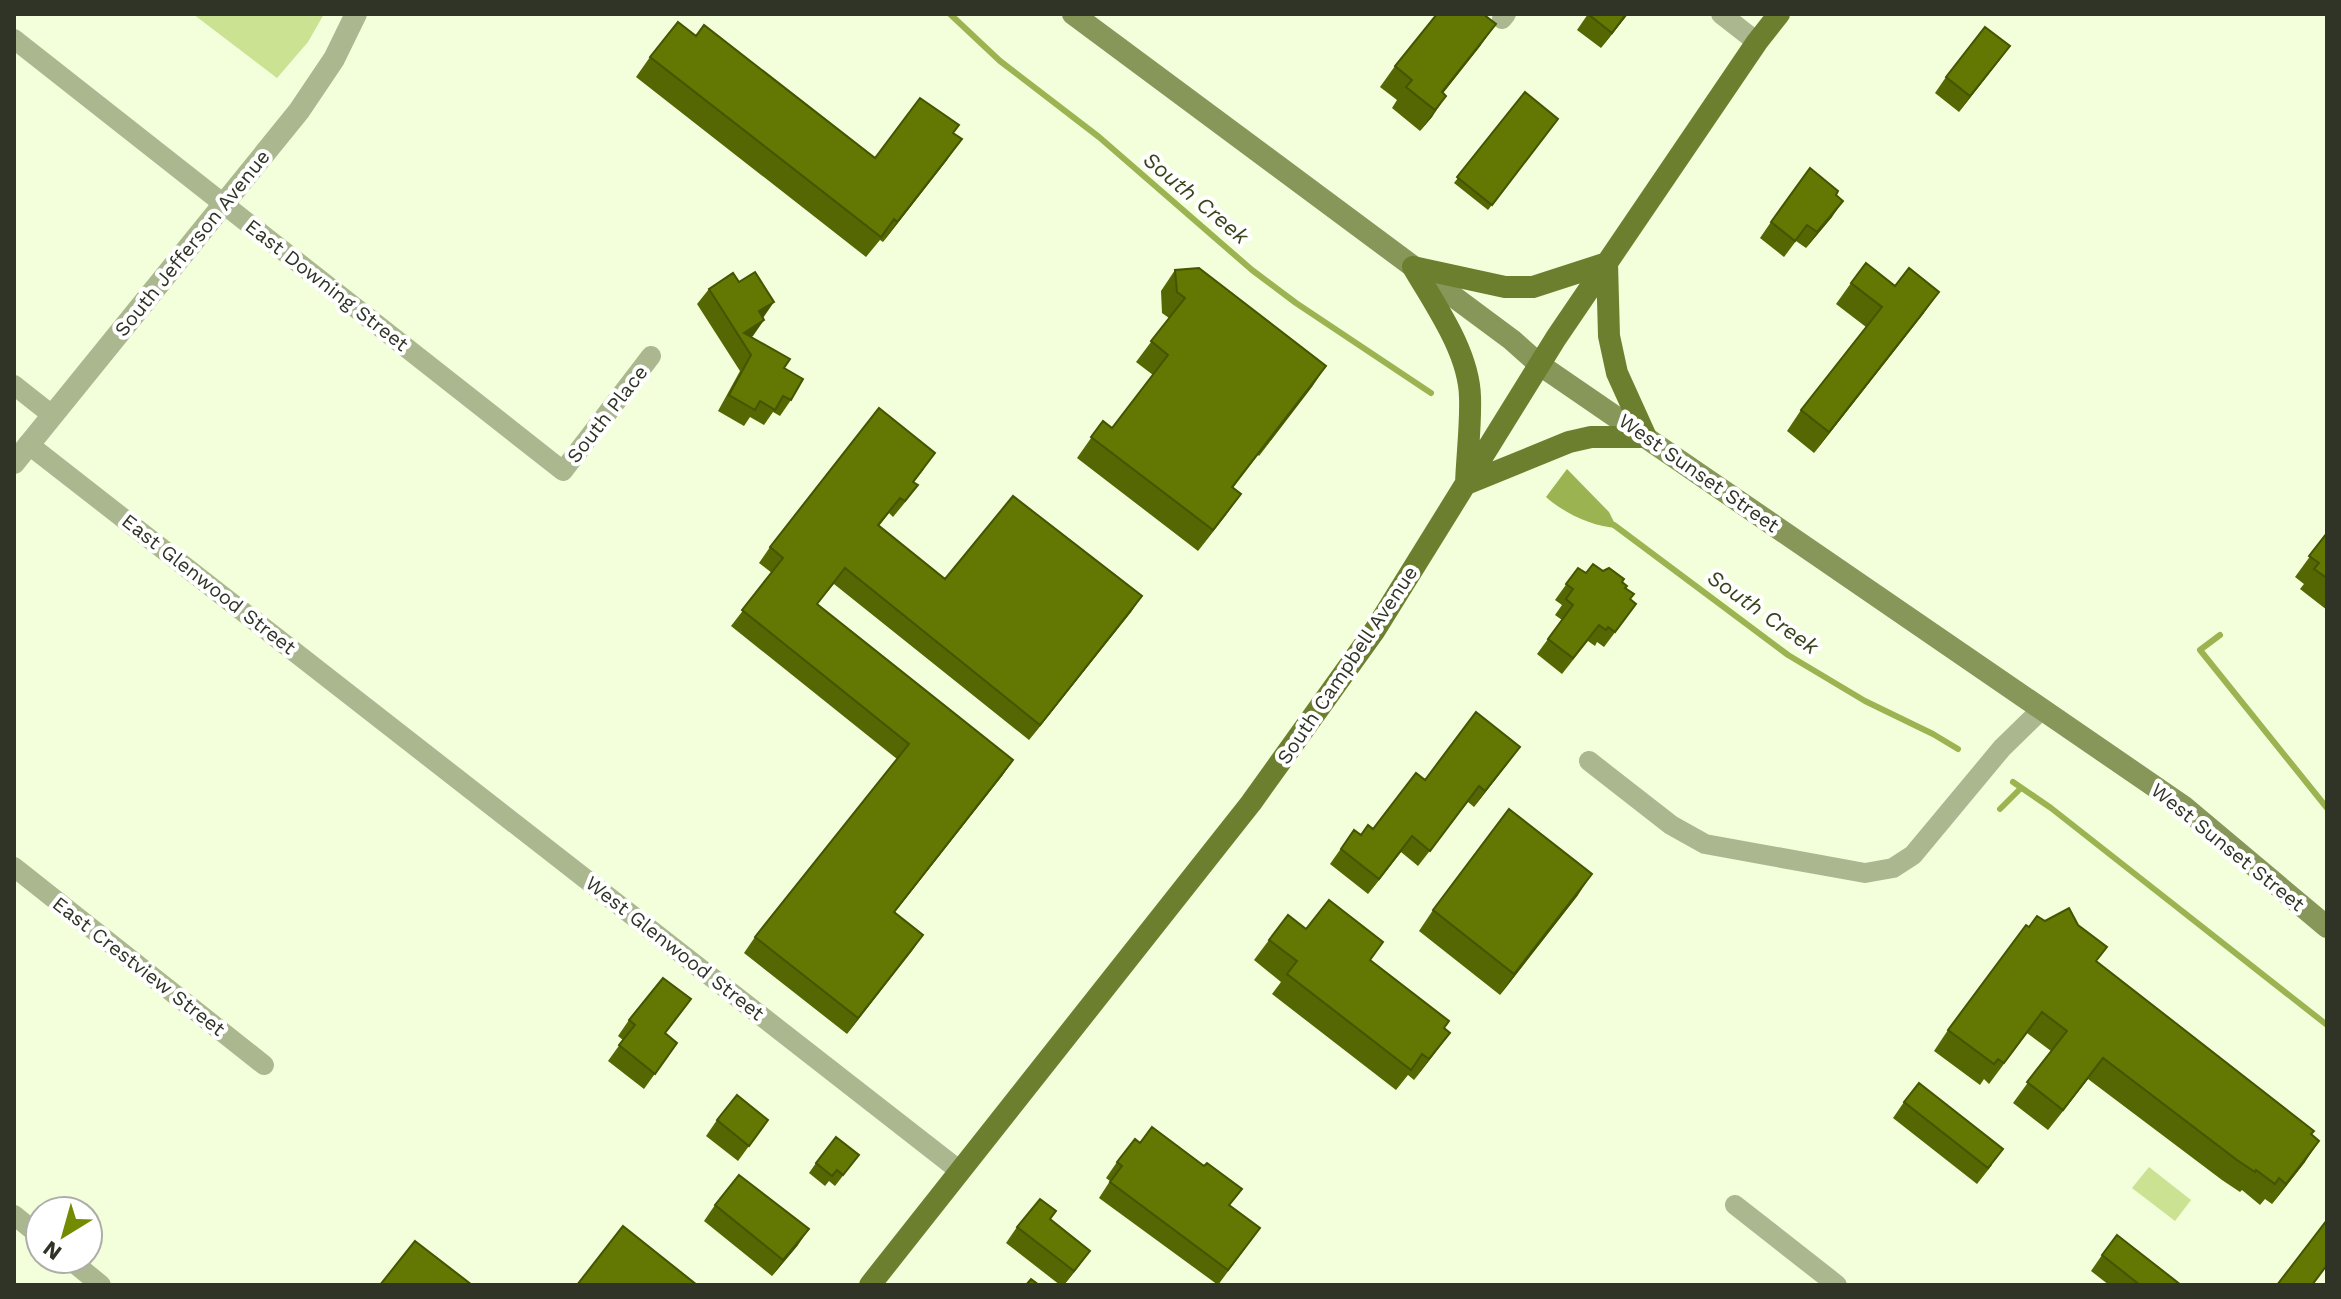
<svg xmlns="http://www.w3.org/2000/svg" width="2341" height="1299" font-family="'Work Sans',sans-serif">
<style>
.green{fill:#cbe292}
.water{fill:#9bb451}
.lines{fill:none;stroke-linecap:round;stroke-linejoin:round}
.stream{stroke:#9bb451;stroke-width:6}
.minor{stroke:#abb78f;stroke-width:20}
.tertiary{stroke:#abb78f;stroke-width:22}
.secondary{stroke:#869759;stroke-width:22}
.primary{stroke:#6c7f2e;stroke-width:22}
.wall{fill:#546702}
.shaded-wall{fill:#455401}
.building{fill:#627802;stroke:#455401;stroke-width:2}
.labels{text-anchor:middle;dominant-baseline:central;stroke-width:8;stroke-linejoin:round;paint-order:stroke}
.street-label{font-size:20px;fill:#303426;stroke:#fff}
.water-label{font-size:22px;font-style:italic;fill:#3a441c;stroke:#fff}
</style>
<rect width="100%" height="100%" fill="#f3fedb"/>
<path class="green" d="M193,14H324L308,42L277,78Z
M2149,1167L2191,1200L2175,1221L2132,1188Z"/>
<path class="water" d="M1567,469L1609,512L1617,528C1593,527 1564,513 1546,497Z"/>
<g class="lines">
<path class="stream" d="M950,14L1000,61L1099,137L1252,270L1296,303L1431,393
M1614,525L1788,655L1865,701L1933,734L1958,749
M2220,635L2200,650L2327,808
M2013,782L2051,808L2327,1025
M2000,809L2021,788"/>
<path class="minor" d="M1721,14L1757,42
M1502,19L1506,14
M14,39L563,471L651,356
M14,385L52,415
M28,444L960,1171
M1589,761L1671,825L1705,844L1865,873L1893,868L1913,855L2002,748L2042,709
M14,867L264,1065
M1735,1205L1837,1285
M14,1215L40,1236
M69,1259L101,1285"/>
<path class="tertiary" d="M14,463L299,111L334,59L356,14"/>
<path class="secondary" d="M1073,14L1512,340L1540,365L2183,806L2327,927"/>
<path class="primary" d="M1607,263L1609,336L1617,373L1646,437H1591L1569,442L1466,484C1467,455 1471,425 1470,397C1469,352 1435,305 1413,267L1505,287H1533Z
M870,1285L1251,803L1375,630L1556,338L1757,42L1779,14"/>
</g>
<path class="wall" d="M1588,14H1628L1601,48L1577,30Z
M696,36L875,158L954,133L947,160L883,242L880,240L866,257L636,77L650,57Z
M1481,45L1443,93L1432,117L1420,131L1392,108L1397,100L1380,87L1395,66Z
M2010,46L1959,112L1935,93L1946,77Z
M1525,92L1558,119L1488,210L1454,183Z
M1836,195L1832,217L1806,248L1796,241L1784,257L1760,238L1771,222Z
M1175,270L1326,366L1259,456L1258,455L1233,488L1241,494L1198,551L1077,458L1103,421L1112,428L1153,375L1136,362L1169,318L1162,313L1161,291Z
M1851,283L1924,313L1814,453L1787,431L1801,410L1866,327L1836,304Z
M709,289L763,318L764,320L751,337L784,368L791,400L780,416L773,412L764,425L750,417L744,426L718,411L740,371L697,304Z
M924,469L914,482L918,485L907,500L893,517L889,513L879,526L945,579L1142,596L1131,612L1029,740L834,584L817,604L1013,760L1002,776L895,912L923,935L847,1034L744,953L755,937L897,759L731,626L772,573L759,563L770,547Z
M2327,533V610L2300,589L2304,584L2295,577Z
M1578,568L1586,573L1603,571L1622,582L1631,600L1625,619L1604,647L1597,642L1595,646L1588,641L1562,674L1537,654L1562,620L1555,615L1562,605L1555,600Z
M1520,747L1474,807L1468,802L1418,866L1401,852L1368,894L1330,864L1354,830L1361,835L1373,829L1425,780Z
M1578,895L1500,995L1419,931L1433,910Z
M1306,929L1383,942L1370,960L1444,1028L1435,1053L1414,1080L1408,1075L1396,1090L1272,994L1281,982L1254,960L1269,940Z
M2097,962L2312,1135L2305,1162L2272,1204L2265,1199L2260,1205L2242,1190L2240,1192L2222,1180L2088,1079L2048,1130L2013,1103L2051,1051L2027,1033L1989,1084L1984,1079L1980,1085L1934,1051L1948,1030Z
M691,999L665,1034L677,1043L644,1089L608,1061L623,1040L618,1036L629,1020Z
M1904,1102L1992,1165L1977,1184L1893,1118Z
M717,1120H768L738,1161L706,1136Z
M859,1155L835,1186L829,1181L825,1186L809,1173L816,1163Z
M1117,1162L1230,1205L1260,1228L1218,1285L1099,1198L1110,1181L1106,1178Z
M715,1205L798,1245L772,1276L704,1221Z
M1051,1219L1079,1266L1064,1285H1060L1006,1243L1017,1227Z
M2102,1255L2181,1285H2109L2091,1271Z"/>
<path class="shaded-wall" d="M1626,14H1628L1601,48L1612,33Z
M1496,24L1481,45L1432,107L1442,92Z
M2010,46L1999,61L1959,112L1970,96Z
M1446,96L1432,117L1420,131L1435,110Z
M962,139L947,160L883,242L897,222Z
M1843,201L1832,217L1806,248L1817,232Z
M1939,292L1924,313L1814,453L1829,432Z
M774,302L763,318L759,311Z
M764,320L753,336L743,343L744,333Z
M1326,366L1312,387L1259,456L1274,435Z
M1241,494L1226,515L1198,551L1213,530Z
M1142,596L1131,612L1029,740L1040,725Z
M1520,747L1509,762L1474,807L1485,791Z
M1013,760L1002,776L883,927L894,912Z
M1412,836L1401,852L1368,894L1379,879Z
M1592,874L1578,895L1500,995L1514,974Z
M923,935L912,951L847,1034L858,1018Z
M1450,1033L1435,1053L1414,1080L1429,1059Z
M2103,1058L2088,1079L2048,1130L2063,1110Z
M2319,1141L2305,1162L2272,1204L2286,1184Z
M809,1229L798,1245L772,1276L783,1260Z
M1090,1251L1079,1266L1064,1285L1074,1271Z"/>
<path class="building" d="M1437,14H1483L1496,24L1442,92L1446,96L1435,110L1406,87L1412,80L1395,66Z
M1588,14H1626L1612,33Z
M678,22L696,36L704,25L875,158L920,98L959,125L953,133L962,139L897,222L894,219L881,237L650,57Z
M1985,27L2010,46L1970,96L1946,77Z
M1525,92L1558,119L1492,205L1457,177Z
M1810,168L1838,191L1836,195L1843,201L1817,232L1807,225L1795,241L1771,222Z
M1866,263L1895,286L1909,268L1939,292L1829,432L1801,410L1882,307L1851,283Z
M1199,268L1326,366L1232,487L1241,494L1213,530L1091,437L1103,421L1112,428L1168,355L1151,341L1185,298L1177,292L1175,270Z
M755,272L774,302L759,311L764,320L744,333L790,359L784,368L803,379L791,400L783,396L775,410L760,401L755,410L729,395L751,355L709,289L733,273L739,282Z
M879,408L935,453L913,482L918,485L905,501L900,498L878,525L945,579L1013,496L1142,596L1040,725L845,568L817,604L1013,760L894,912L923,935L858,1018L755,937L909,744L742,610L783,558L770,547Z
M2327,533V578L2314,569L2319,563L2309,556Z
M1593,564L1603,571L1609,568L1624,579L1622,582L1627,586L1625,588L1634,594L1630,599L1636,604L1615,632L1608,627L1606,630L1599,625L1573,658L1548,639L1573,605L1566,599L1573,589L1566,584L1578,568L1586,573Z
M1476,712L1520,747L1485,791L1479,786L1430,851L1412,836L1379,879L1341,849L1354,830L1361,835L1368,825L1373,829L1416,773L1425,780Z
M1509,809L1592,874L1514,974L1433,910Z
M1329,900L1383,942L1370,960L1449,1021L1444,1028L1450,1033L1429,1059L1422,1054L1411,1070L1287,974L1297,961L1269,940L1288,915L1306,929Z
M2069,908L2078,925L2107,947L2096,961L2314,1131L2311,1134L2319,1141L2286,1184L2279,1178L2275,1184L2256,1170L2255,1172L2237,1160L2103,1058L2063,1110L2027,1082L2067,1031L2042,1012L2004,1063L1998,1059L1994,1064L1948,1030L2026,925L2029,927L2037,916L2045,921Z
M663,978L691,999L665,1033L677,1043L655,1074L619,1045L635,1025L629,1020Z
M1919,1083L2003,1149L1988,1168L1904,1102Z
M737,1095L768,1120L749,1146L717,1120Z
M1152,1127L1204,1166L1207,1163L1242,1189L1229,1205L1260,1228L1228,1270L1110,1182L1122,1166L1117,1162L1135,1139L1140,1143Z
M836,1137L859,1155L843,1175L837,1170L832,1176L816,1163Z
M739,1175L809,1229L783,1260L715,1205Z
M1040,1199L1056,1211L1050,1219L1090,1251L1074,1271L1017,1227Z
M2327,1220V1265L2312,1285H2277Z
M623,1226L697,1285H577Z
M2117,1235L2181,1285H2140L2102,1255Z
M415,1241L472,1285H380Z
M1031,1279L1039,1285H1026Z"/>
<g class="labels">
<g class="street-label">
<text transform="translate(192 243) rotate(-51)">South Jefferson Avenue</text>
<text transform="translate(327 285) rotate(38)">East Downing Street</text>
<text transform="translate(607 414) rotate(-52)">South Place</text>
<text transform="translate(1699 473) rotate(35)">West Sunset Street</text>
<text transform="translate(209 584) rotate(38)">East Glenwood Street</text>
<text transform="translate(1347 665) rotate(-56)">South Campbell Avenue</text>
<text transform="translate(2228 847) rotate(39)">West Sunset Street</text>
<text transform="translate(675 948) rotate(38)">West Glenwood Street</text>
<text transform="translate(139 966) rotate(38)">East Crestview Street</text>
</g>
<g class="water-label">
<text transform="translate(1196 198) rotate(40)">South Creek</text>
<text transform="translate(1763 612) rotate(35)">South Creek</text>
</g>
</g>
<rect width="2341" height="1299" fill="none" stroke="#303426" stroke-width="32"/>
<g transform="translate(64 1235) rotate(217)"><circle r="38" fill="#ffffff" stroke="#acaea8" stroke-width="2"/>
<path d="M0-6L14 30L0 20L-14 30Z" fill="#728b00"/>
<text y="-12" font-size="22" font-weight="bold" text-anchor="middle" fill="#303426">N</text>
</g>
</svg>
